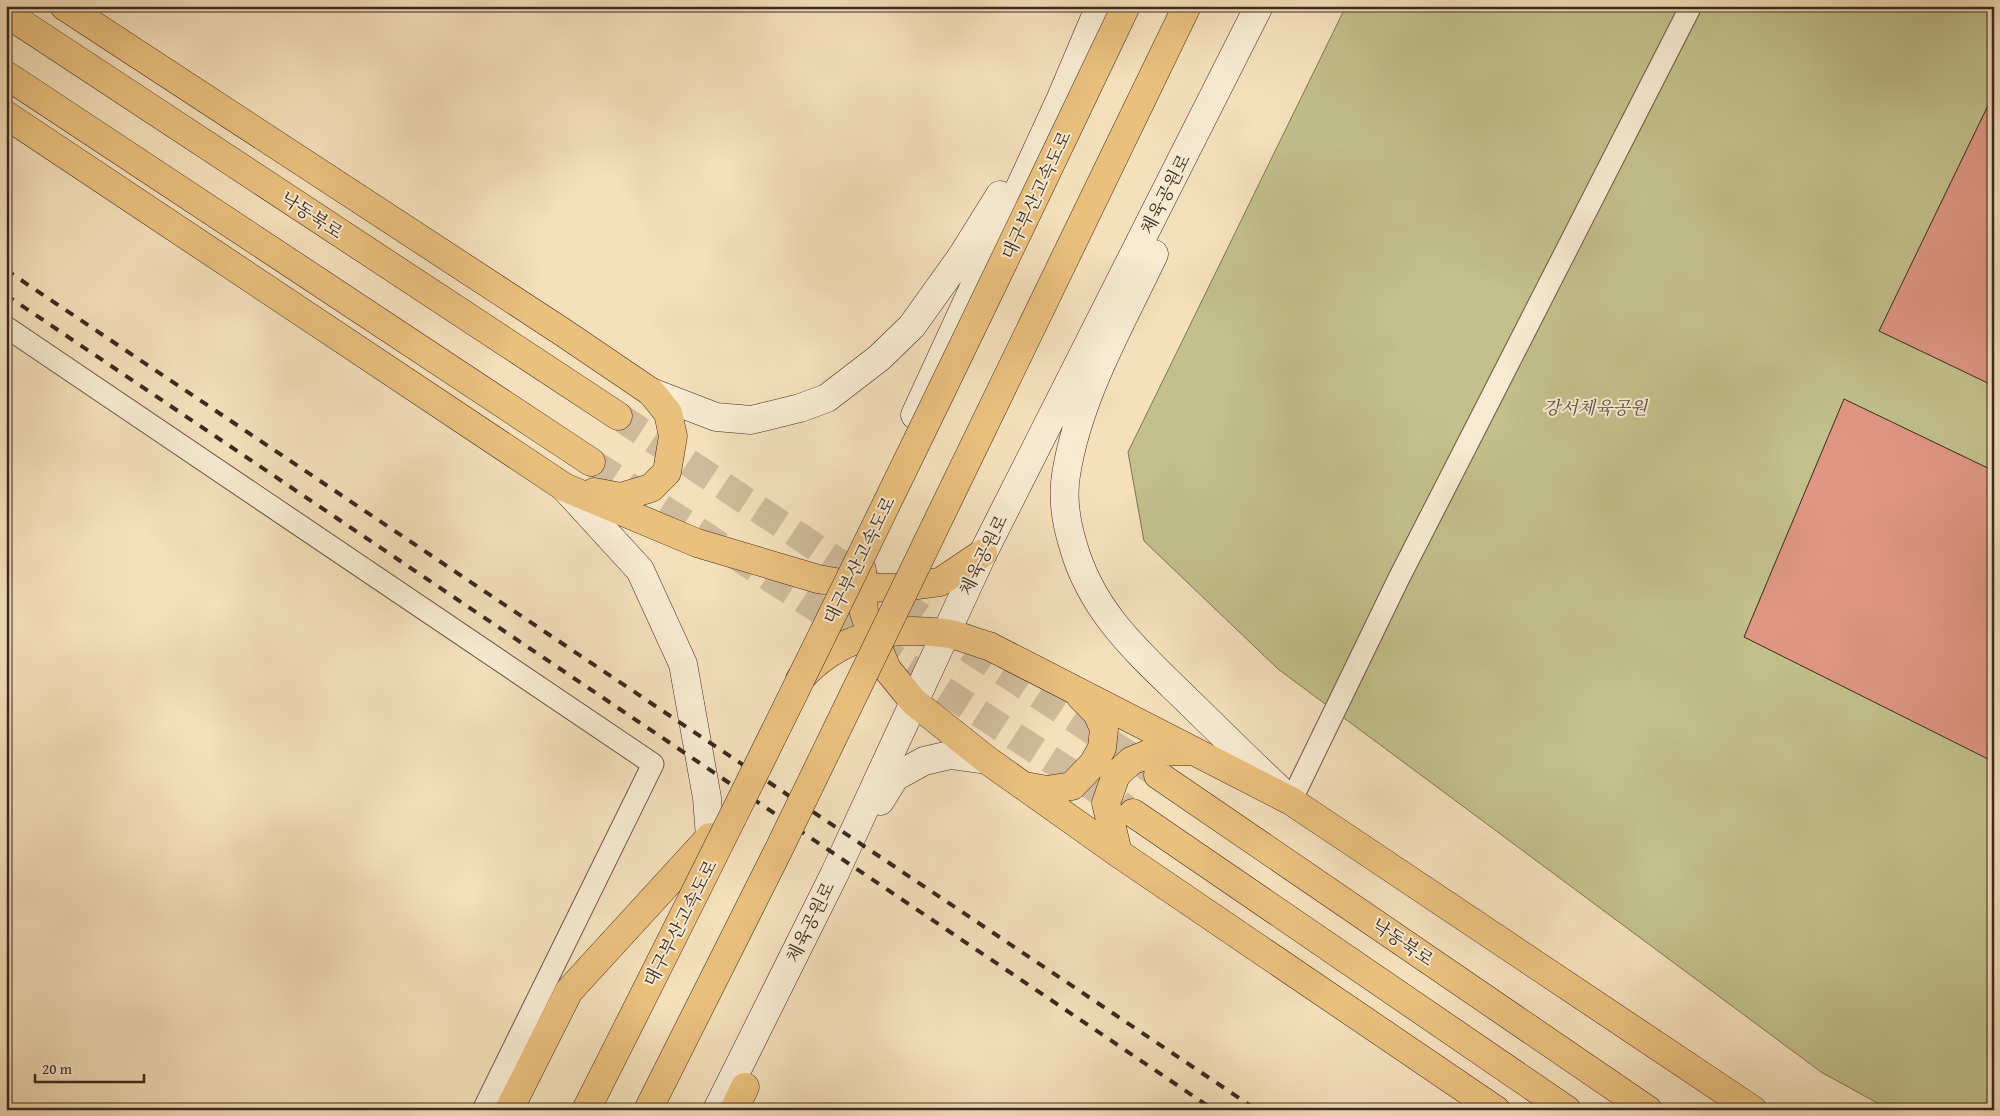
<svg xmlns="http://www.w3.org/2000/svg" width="2000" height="1116" font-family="'Gentium Book Plus','Noto Serif KR',serif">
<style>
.green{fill:#c2c08b;stroke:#7f7456}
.building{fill:#de9783;stroke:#3c2821}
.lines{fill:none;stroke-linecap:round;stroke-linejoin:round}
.primary-tunnel{stroke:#cfbb9b;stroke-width:28;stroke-dasharray:28 14;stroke-linecap:butt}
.lane-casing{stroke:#6a5647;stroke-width:23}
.secondary-casing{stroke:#3c2821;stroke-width:29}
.primary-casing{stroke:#3c2821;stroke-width:29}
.highway-casing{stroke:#3c2821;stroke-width:29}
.lane{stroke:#f8ebd2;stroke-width:21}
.secondary{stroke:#f8ebd2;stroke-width:28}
.primary{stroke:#eac07d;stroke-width:28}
.highway{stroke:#eac07d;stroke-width:28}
.rail{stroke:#3c2821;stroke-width:4;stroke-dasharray:9 9;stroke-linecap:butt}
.highway-bridge-casing{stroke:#3c2821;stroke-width:29;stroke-linecap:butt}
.highway-bridge{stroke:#eac07d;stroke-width:28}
.labels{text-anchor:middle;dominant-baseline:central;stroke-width:4;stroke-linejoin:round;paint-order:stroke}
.street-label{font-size:18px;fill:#3c2821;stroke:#f8ebd2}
.park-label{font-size:18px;font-style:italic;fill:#5e4e3c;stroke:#f8ebd2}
</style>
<rect width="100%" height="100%" fill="#f4e0ba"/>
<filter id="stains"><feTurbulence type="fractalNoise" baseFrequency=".004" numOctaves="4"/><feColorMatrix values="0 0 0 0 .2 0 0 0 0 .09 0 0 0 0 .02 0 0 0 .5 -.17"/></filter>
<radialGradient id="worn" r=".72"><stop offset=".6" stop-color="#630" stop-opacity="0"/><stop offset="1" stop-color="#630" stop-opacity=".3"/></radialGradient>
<path class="green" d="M1346,6H1994V1110H1890L1821,1072L1278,669L1144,541L1128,452Z"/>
<path class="building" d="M1994,93V386L1879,331Z
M1844,399L1994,471V762L1744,637Z"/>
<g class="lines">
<path class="primary-tunnel" d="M618,416L1153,771
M591,462L1127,809"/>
<defs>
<path id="lane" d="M6,327L653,764L483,1110
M1291,801L1399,578L1691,6"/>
<path id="secondary" d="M1154,254C1121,324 1078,397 1066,475C1062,499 1066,522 1073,545C1092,613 1139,653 1188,701C1220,732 1251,763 1283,793
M651,392L716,417L751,420L800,408L827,398L879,358L912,326L962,256L1000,195
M915,415L1061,98L1100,6
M564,487L640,570L683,664L707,798L710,837
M880,801L895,777L924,761L950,755L987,760
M717,1110L834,875L983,553L1259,6"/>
<path id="primary" d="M64,6L564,333L651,392L668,413L673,436L667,472L651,488L621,497L594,492
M6,13L618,416
M6,75L591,462
M6,115L564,487L697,543L818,579L863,587L894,588L940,582L983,553
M862,570L864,613L872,634L887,669L914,702L987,760L1118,853L1496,1110
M800,679C840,635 887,626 944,633C959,635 974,642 989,646L1291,801L1753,1110
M1158,775L1648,1110
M1025,786L1047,790L1072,786L1093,764L1102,748L1104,729L1097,713L1081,697
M1133,813L1567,1110
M1118,853L1106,803L1116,775L1131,761L1153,752L1191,751"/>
<path id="highway" d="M509,1110L569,991L710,837
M734,1110L745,1087"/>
</defs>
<use href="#lane" class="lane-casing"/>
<use href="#secondary" class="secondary-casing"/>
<use href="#primary" class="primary-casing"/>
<use href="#highway" class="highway-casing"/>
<use href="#lane" class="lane"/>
<use href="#secondary" class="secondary"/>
<use href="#primary" class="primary"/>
<use href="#highway" class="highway"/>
<path class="rail" d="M6,270L1257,1110
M6,295L1214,1110"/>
<defs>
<path id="highway-bridge" d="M586,1110C771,744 950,376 1126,6
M648,1110L779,849L1187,6"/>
</defs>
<use href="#highway-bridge" class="highway-bridge-casing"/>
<use href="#highway-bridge" class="highway-bridge"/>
</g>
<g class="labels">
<g class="street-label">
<text transform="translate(1165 194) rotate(-63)">체육공원로</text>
<text transform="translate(1036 195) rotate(-65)">대구부산고속도로</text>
<text transform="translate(312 215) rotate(33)">낙동북로</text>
<text transform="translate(983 555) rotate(-64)">체육공원로</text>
<text transform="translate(859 560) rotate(-64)">대구부산고속도로</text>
<text transform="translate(810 922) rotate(-64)">체육공원로</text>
<text transform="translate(680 923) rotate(-63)">대구부산고속도로</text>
<text transform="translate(1403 942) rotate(34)">낙동북로</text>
</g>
<g class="park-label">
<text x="1595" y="407">강서체육공원</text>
</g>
</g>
<rect width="2000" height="1116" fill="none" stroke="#f4e0ba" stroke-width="25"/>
<rect x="8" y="8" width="1985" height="1101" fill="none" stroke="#3c2821" stroke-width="2.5"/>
<rect x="12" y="12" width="1975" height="1091" fill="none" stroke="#3c2821"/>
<path d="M35 1074v8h109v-8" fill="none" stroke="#3c2821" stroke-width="2.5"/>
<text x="42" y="1074" font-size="15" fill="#3c2821" stroke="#f8ebd2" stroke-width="4" paint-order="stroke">20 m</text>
<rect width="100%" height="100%" filter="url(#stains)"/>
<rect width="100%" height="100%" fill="url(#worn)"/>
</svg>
